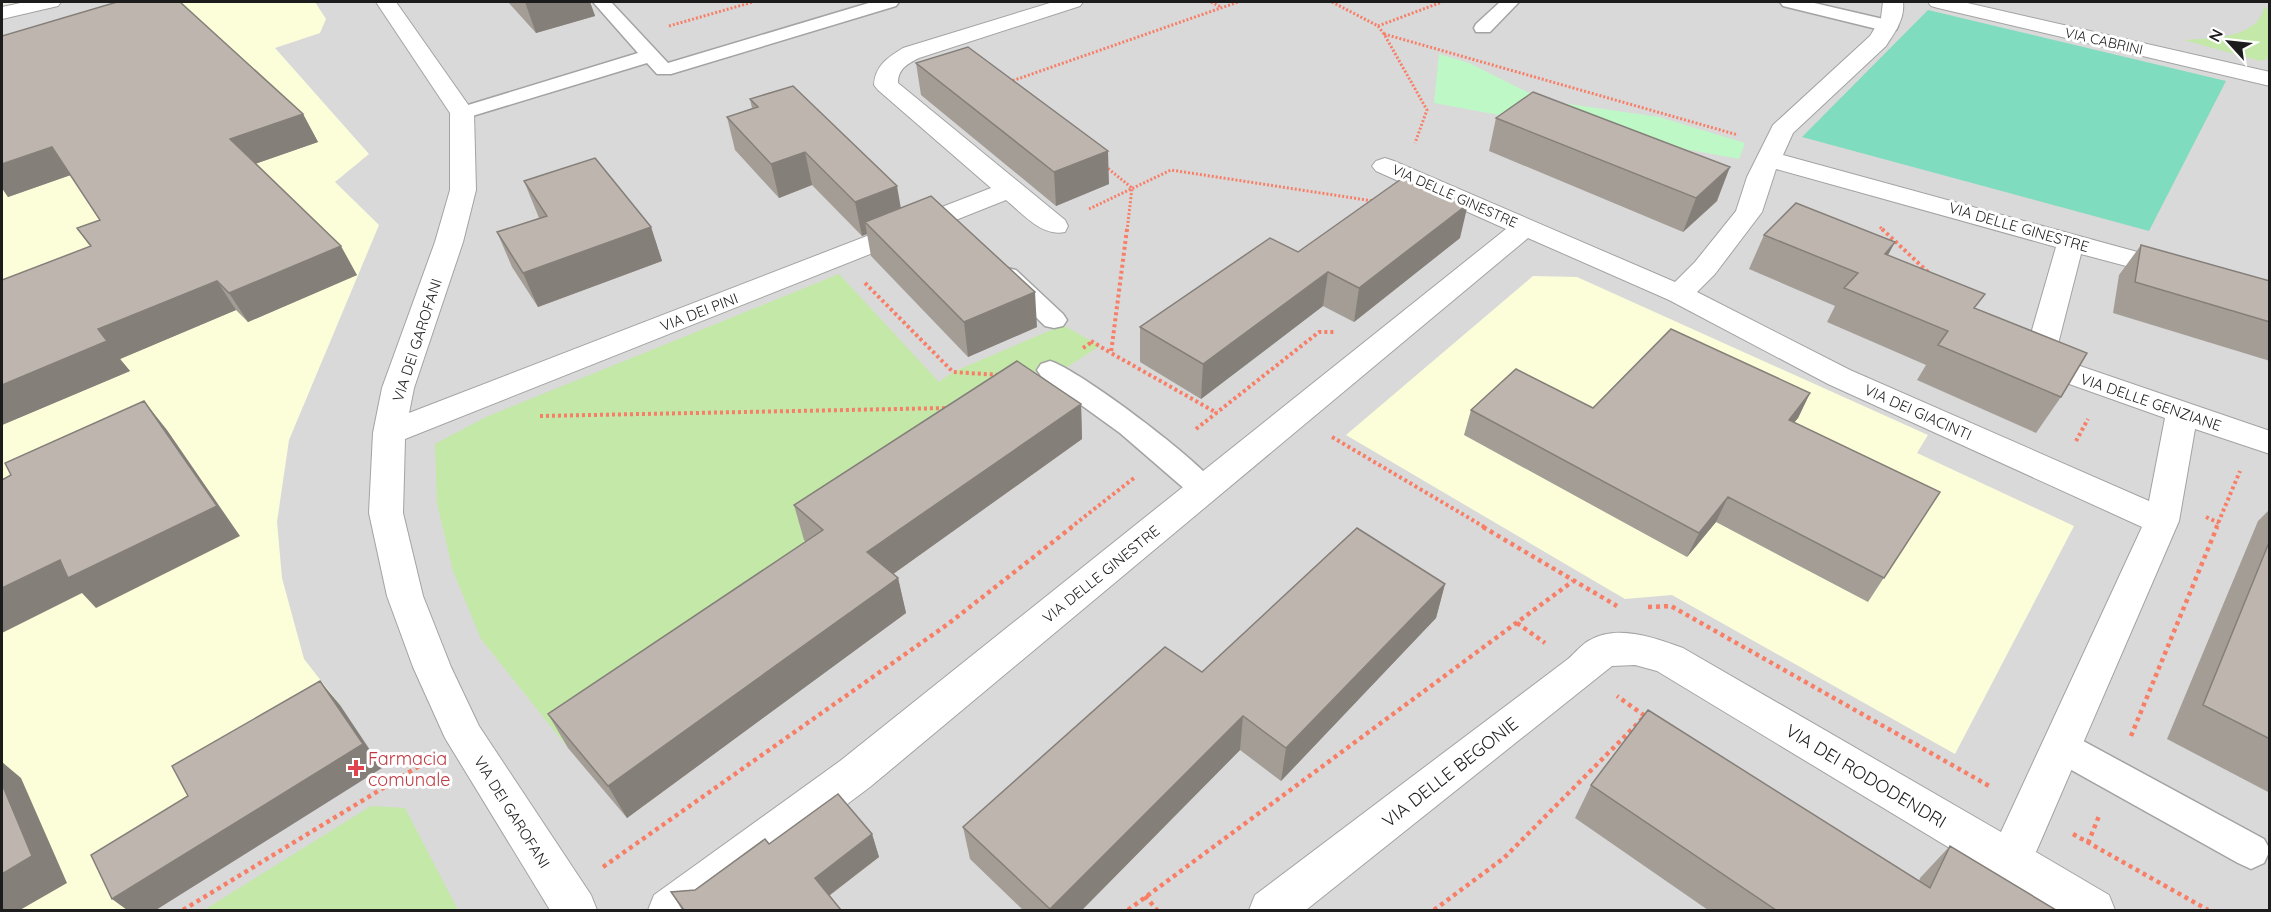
<svg xmlns="http://www.w3.org/2000/svg" width="2271" height="912" font-family="Quicksand,sans-serif">
<style>
.residential{fill:#dad9d9}
.education{fill:#fcfed9}
.grass{fill:#c3e8a7}
.park{fill:#bef8c6}
.pitch{fill:#80dcbe}
.lines{fill:none;stroke-linecap:round;stroke-linejoin:round}
.lane-casing{stroke:#a3a3a3;stroke-width:3}
.street-casing{stroke:#a3a3a3;stroke-width:2}
.path-far2{stroke:#f77f68;stroke-width:3;stroke-dasharray:2 2;stroke-linecap:butt}
.path-far1{stroke:#f77f68;stroke-width:4;stroke-dasharray:3 3;stroke-linecap:butt}
.path{stroke:#f77f68;stroke-width:4.5;stroke-dasharray:4 4;stroke-linecap:butt}
.lane{fill:#fff;fill-rule:evenodd}
.street{fill:#fff;fill-rule:evenodd}
.wall{fill:#a39d96}
.shaded-wall{fill:#857f7a}
.building{fill:#beb6ae;stroke:#857f7a;stroke-width:1.5}
.health-dot{fill:#e0444e;stroke:#fff;stroke-width:2}
.labels{text-anchor:middle;dominant-baseline:central;stroke-width:6;stroke-linejoin:round;paint-order:stroke}
.far-street-label{font-size:14px;fill:#1c1c1c;stroke:#fff}
.street-label{font-size:15px;fill:#1c1c1c;stroke:#fff}
.near-health-label{font-size:18px;fill:#be3a42;stroke:#fff;text-anchor:start}
.near-street-label{font-size:18px;fill:#1c1c1c;stroke:#fff}
</style>
<rect width="100%" height="100%" fill="#edeae1"/>
<path class="residential" d="M51,2H2269V910H2V13Z"/>
<path class="education" d="M170,2H315L326,19L320,33L275,48L369,154L335,182L379,225L289,440L277,522L282,578L304,659L340,705L197,789L135,910H2V69Z
M1533,276L1577,277L1928,435L1917,453L2074,526L1955,754L1672,595L1625,599L1346,435Z"/>
<path class="grass" d="M2264,6L2269,10V58L2260,61L2184,40C2210,38 2260,39 2264,6Z
M839,274L939,382L953,372L1063,325L1100,346L1020,397L833,565L568,748L481,639L453,571L437,503L435,444L486,417Z
M371,806L405,808L458,910H204Z"/>
<path class="park" d="M1439,54L1469,63L1527,92L1562,103L1659,117L1745,143L1739,159L1434,103Z"/>
<path class="pitch" d="M1928,10L2226,81L2149,231L1802,137Z"/>
<g class="lines">
<defs>
<path id="lane" d="M593,2H611L668,63L872,2H899L896,6L671,74H657L647,63L469,117L462,119L455,117L452,113L455,109L638,53Z
M1500,2H1519L1490,32H1476L1474,28L1476,24Z
M1780,2H1810L1896,22L1898,26L1896,30L1889,32L1783,6Z
M1007,268L1016,270L1063,314L1067,320L1063,326L1054,328L1045,326L998,280L995,275L998,270Z
M1050,361C1078,369 1205,464 1219,489L1214,497L1204,500L1194,497L1120,433L1041,376L1037,370L1041,364Z
M2062,732L2074,736L2264,839L2270,850L2264,863L2251,869L2238,863L2050,758L2044,747L2050,736Z"/>
<path id="street" d="M25,2H61L58,6L2,19V7Z
M376,2H396L474,113L476,190L463,242L414,388L409,413L991,188L878,90L874,85C875,66 888,57 903,48L1053,2H1083L1080,6L919,58C907,64 898,69 898,83L1065,220L1068,226L1065,232C1042,237 1023,214 1006,200L405,439L403,513L423,596L451,667L479,726L591,895L597,910H550L445,738L413,667L387,596L369,513L373,433L382,388L435,242L450,190V113Z
M1883,2H1903C1905,19 1895,32 1886,46L1793,133L1783,155L2185,265L2189,271L2185,277L2175,279L2081,254L2058,344L2063,354L2080,366L2270,431V454L2195,429L2179,521L2036,852L2109,895L2115,910H2052L1657,671L1635,665L1612,666L1306,910H1249L1255,895L1568,659C1575,653 1582,644 1590,640C1618,624 1655,638 1683,648L2001,832L2142,527L1828,384L1669,300L1528,238L870,787L706,910H648L654,895L840,761L1506,229L1376,171L1372,166L1376,161L1385,158L1394,161L1675,282L1695,262L1736,211L1747,177L1773,125L1870,36L1881,18ZM1776,169L2056,247L2028,344L2041,367L2058,380L2165,418L2149,501L1850,370L1697,292L1715,274L1762,212Z
M1928,2H1963L2270,72V86L1938,8L1931,6Z"/>
</defs>
<use href="#lane" class="lane-casing"/>
<use href="#street" class="street-casing"/>
<path class="path-far2" d="M1211,2L1221,7
M1332,2L1378,26L1384,34L1427,110L1415,143
M669,26L753,2
M1378,26L1442,2
M1384,34L1738,135
M1009,82L1238,2
M1105,166L1132,188L1127,231
M1089,209L1171,170L1373,201
M1880,227L1884,231"/>
<path class="path-far1" d="M1127,229L1111,353L1217,413
M1882,229L1929,273
M865,283L953,372L1000,375
M1091,341L1111,353
M1083,348L1092,342
M540,416L949,408
M1196,429L1319,332H1335
M1332,437L1486,528
M2076,441L2088,419
M2206,517L2219,523
M1070,528L1134,478
M2216,528L2240,471"/>
<path class="path" d="M1483,527L1617,606
M1648,607L1671,606L1991,787
M1517,623L1545,643
M2131,736L2217,527
M2073,834L2208,910
M2088,843L2099,816
M603,867L948,624L1072,527
M1145,896L1157,910
M183,910L429,760
M1128,910L1573,581
M1434,910L1504,858L1645,716L1617,696"/>
<use href="#lane" class="lane"/>
<use href="#street" class="street"/>
</g>
<path class="wall" d="M508,2H590L595,16L536,33Z
M916,63L1109,184L1056,206L921,95Z
M750,99L901,208L1037,327L968,357L871,256L867,234L862,236L812,185L779,198L735,150L727,117L752,108Z
M303,114L318,142L255,164L357,275L248,322L236,310L120,359L130,371L2,425L90,246L77,228L100,220L70,175L8,197L2,188Z
M1496,118L1717,201L1683,232L1489,151Z
M524,181L651,227L662,261L538,307L512,267L497,232L539,218Z
M1764,235L1888,256L1976,309L2061,397L2036,433L1917,380L1926,365L1827,322L1835,306L1749,269Z
M1460,238L1354,322L1323,306L1201,399L1140,362V327L1298,252Z
M2141,245L2270,281V361L2113,313L2119,275Z
M1810,393L1798,418L1794,422L1940,492L1868,602L1716,522L1687,557L1464,435L1471,410L1593,408Z
M1081,404L1082,439L893,574L898,578L906,613L627,818L568,748L548,714L806,542L804,540L794,505Z
M2270,509V793L2167,739L2258,521Z
M1445,584L1436,618L1281,781L1240,750L1082,910H1023L970,859L963,827L1202,672Z
M1591,785L1919,881L1920,878L1950,846L2056,910H1708L1575,818Z
M872,834L879,857L829,896L841,910H682L671,892L695,890L769,844Z"/>
<path class="shaded-wall" d="M525,2H590L595,16L536,33Z
M303,114L318,142L246,167L230,139Z
M52,147L71,175L8,197L2,188V164Z
M1108,151L1109,184L1056,206L1054,172Z
M805,152L812,185L779,198L771,164Z
M1730,167L1717,201L1683,232L1696,198Z
M897,186L903,220L865,222L867,234L862,236L855,202Z
M1468,204L1460,238L1354,322L1359,288Z
M651,227L662,261L538,307L523,273Z
M1895,242L1877,276L1885,254Z
M341,246L357,275L248,322L229,293Z
M1328,272L1323,306L1201,399L1203,364Z
M217,281L236,310L120,359L130,371L2,425V385L98,329Z
M1035,292L1037,327L968,357L964,322Z
M1810,393L1798,418L1776,445L1789,420Z
M144,401L167,430L240,536L96,608L82,593L2,633V588Z
M1081,404L1082,439L875,587L867,552Z
M1728,497L1716,522L1687,557L1699,533Z
M898,578L906,613L627,818L608,786Z
M1445,584L1436,618L1281,781L1286,748Z
M320,681L340,705L382,768L156,910H127L112,899Z
M1243,716L1240,750L1082,910H1050V909Z
M2,762L21,778L67,883L20,910H2Z
M872,834L879,857L823,900L815,878Z"/>
<path class="building" d="M117,2H180L303,114L230,139L341,246L229,293L217,281L98,329L107,341L2,385V280L91,246L77,228L100,220L52,147L2,164V36Z
M968,47L1108,151L1054,172L916,63Z
M793,86L897,186L855,202L805,152L771,164L727,117L758,107L750,99Z
M1533,92L1730,167L1696,198L1496,118Z
M595,158L651,227L523,273L497,232L547,216L524,181Z
M1404,177L1468,204L1359,288L1328,272L1203,364L1140,327L1270,238L1298,252Z
M931,196L1035,292L964,322L865,222Z
M1796,203L1895,242L1885,254L1985,294L1974,308L2087,353L2061,397L1938,345L1948,331L1844,288L1858,273L1764,235Z
M2141,245L2270,281V322L2135,282Z
M1671,329L1810,393L1789,420L1940,492L1884,578L1728,497L1699,533L1471,410L1516,369L1593,408Z
M1017,361L1081,404L867,552L898,578L608,786L548,714L823,530L794,505Z
M144,401L217,506L68,578L60,560L2,588V480L11,475L5,463Z
M1357,528L1445,584L1286,748L1243,716L1050,909L963,827L1165,647L1202,672Z
M2270,540V739L2203,705Z
M320,681L363,744L112,899L91,855L188,796L172,766Z
M1648,710L1930,888L1950,846L2056,910H1776L1591,785Z
M2,784L32,856L2,874Z
M838,794L872,834L815,878L841,910H684L671,892L695,890L765,839L769,844Z"/>
<path class="health-dot" d="M353 759h6v6h6v6h-6v6h-6v-6h-6v-6h6z"/>
<g class="labels">
<g class="far-street-label">
<text transform="translate(2104 41) rotate(13)">VIA CABRINI</text>
<text transform="translate(1455 196) rotate(24)">VIA DELLE GINESTRE</text>
</g>
<g class="street-label">
<text transform="translate(2019 227) rotate(16)">VIA DELLE GINESTRE</text>
<text transform="translate(699 312) rotate(-21)">VIA DEI PINI</text>
<text transform="translate(417 340) rotate(-72)">VIA DEI GAROFANI</text>
<text transform="translate(2151 402) rotate(19)">VIA DELLE GENZIANE</text>
<text transform="translate(1918 412) rotate(24)">VIA DEI GIACINTI</text>
<text transform="translate(1101 574) rotate(-39)">VIA DELLE GINESTRE</text>
<text transform="translate(512 812) rotate(58)">VIA DEI GAROFANI</text>
</g>
<g class="near-health-label">
<text x="368" y="758">Farmacia<tspan x="368" dy="21">comunale</tspan></text>
</g>
<g class="near-street-label">
<text transform="translate(1450 772) rotate(-38)">VIA DELLE BEGONIE</text>
<text transform="translate(1866 776) rotate(31)">VIA DEI RODODENDRI</text>
</g>
</g>
<rect width="2271" height="912" fill="none" stroke="#1c1c1c" stroke-width="6"/>
<g transform="translate(2229 42) rotate(297)" stroke="#ffffff" stroke-width="4.5" paint-order="stroke">
<path d="M0-4.5L10 22L0 15L-10 22Z" fill="#1c1c1c"/>
<text y="-9" font-size="16" font-weight="bold" text-anchor="middle" fill="#1c1c1c">N</text>
</g>
</svg>
